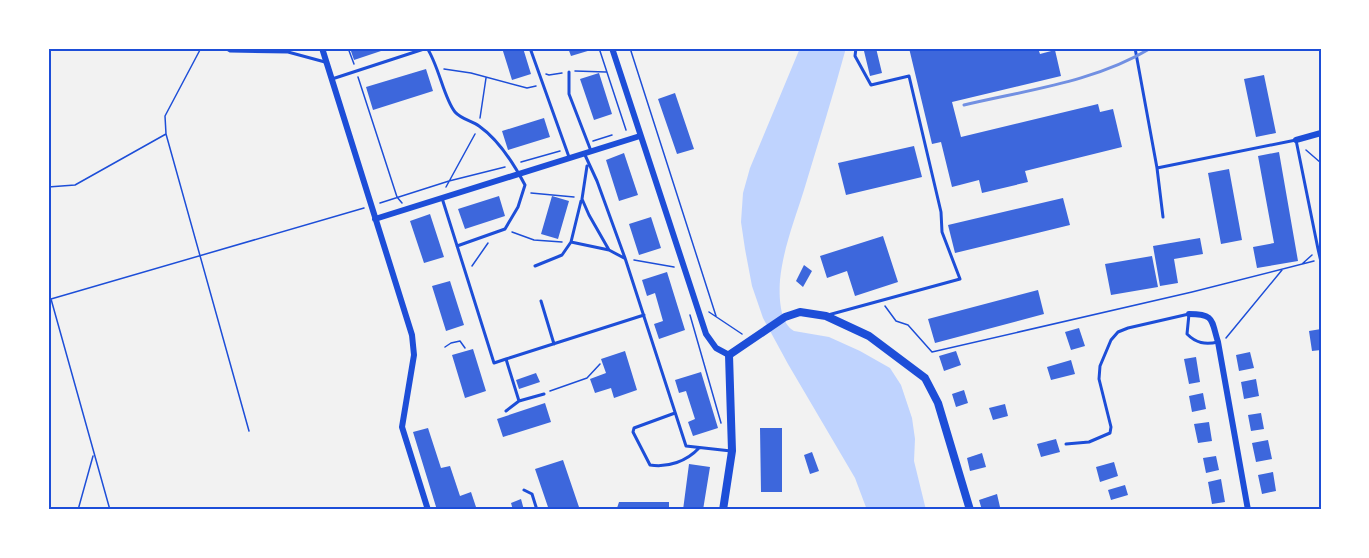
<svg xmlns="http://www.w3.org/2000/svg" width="1369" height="558" font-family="Manrope,sans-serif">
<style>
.water{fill:#bfd3fe}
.building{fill:#3d67dc}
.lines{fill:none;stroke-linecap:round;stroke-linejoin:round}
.path{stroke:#1d4ed8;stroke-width:1.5}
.service{stroke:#1d4ed8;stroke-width:3}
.minor{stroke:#1d4ed8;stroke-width:6}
.tertiary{stroke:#1d4ed8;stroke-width:8}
.rail{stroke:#7290e2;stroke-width:3}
.neatline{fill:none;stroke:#1d4ed8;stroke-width:2}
</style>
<rect width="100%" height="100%" fill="#f2f2f2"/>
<path class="water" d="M800,48H846C833,96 818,143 804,190C795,219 783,249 780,280C779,295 779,323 794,331L829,337L860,351L890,368L901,385L912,418L915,439L914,461L926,510H867L855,478L788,364L763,318L752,286L745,249L741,222L743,193L750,168Z"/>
<path class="building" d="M350,48H390L354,60Z
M502,48H523L531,74L512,80Z
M568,48H590L591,50L571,56Z
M876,48L882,73L870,76L864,51Z
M909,48H1038L1040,54L1055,50L1061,76L952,102L961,137L1098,104L1100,112L1113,109L1122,147L1025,171L1028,182L982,193L979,180L952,187L941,142L932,144Z
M426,69L433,91L373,110L366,87Z
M599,73L612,114L594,120L580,79Z
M1264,75L1276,133L1256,137L1244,79Z
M675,93L694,149L677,154L658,99Z
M544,118L550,137L508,150L502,131Z
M914,146L922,177L846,195L838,163Z
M1279,152L1298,261L1257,268L1253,247L1274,243L1258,156Z
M624,153L638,195L619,201L606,160Z
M1229,169L1242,240L1221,244L1208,173Z
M499,196L505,216L465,229L458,209Z
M552,196L569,201L558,239L541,234Z
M1063,198L1070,225L955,253L948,225Z
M430,214L444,257L424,263L410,221Z
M651,217L661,248L639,255L629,224Z
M883,236L898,282L855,296L847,271L827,278L820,256Z
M1200,238L1203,254L1174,259L1178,283L1160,286L1153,246Z
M1152,256L1158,287L1111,295L1105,264Z
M804,265L812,271L803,287L796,281Z
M667,272L685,330L659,339L654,324L663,321L655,293L647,296L642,280Z
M450,281L464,325L446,331L432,286Z
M1038,290L1044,314L935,343L928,319Z
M1079,328L1085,346L1071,350L1065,332Z
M1321,329V350L1312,351L1309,331Z
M473,349L486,391L465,398L452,355Z
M625,351L637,390L614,398L611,388L595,393L590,379L606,373L601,359Z
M956,351L961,365L944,371L939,356Z
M1250,352L1254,368L1239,371L1236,355Z
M1196,357L1200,382L1189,384L1184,359Z
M1071,360L1075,374L1051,380L1047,367Z
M701,372L718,428L693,436L688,422L695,419L686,391L679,393L675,380Z
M536,373L540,382L519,389L516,380Z
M1256,379L1259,396L1244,399L1241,382Z
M964,390L968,403L956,407L952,394Z
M1203,393L1206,409L1192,412L1189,396Z
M545,403L551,422L503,437L497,419Z
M1005,404L1008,416L993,420L989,408Z
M1261,413L1264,429L1251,431L1248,415Z
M1209,422L1212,441L1198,443L1194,424Z
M428,428L441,468L450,466L460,496L471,492L477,510H437L413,432Z
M760,428H782V492H761Z
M1056,439L1060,452L1041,457L1037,444Z
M1268,440L1272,459L1256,462L1252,443Z
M812,452L819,471L810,474L804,455Z
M982,453L986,467L970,471L967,458Z
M1216,456L1219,470L1206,473L1203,458Z
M563,460L580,510H549L535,469Z
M1114,462L1118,476L1100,482L1096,467Z
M689,464L710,467L703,510H683Z
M1273,472L1276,491L1262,494L1258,475Z
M1221,479L1225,502L1212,504L1208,482Z
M1125,485L1128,495L1111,500L1108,490Z
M997,494L1000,507L982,510L979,500Z
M521,499L524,510H513L511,503Z
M619,502H669V510H618L617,508Z"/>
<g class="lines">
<path class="path" d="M348,48L354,64
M599,48L626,130
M630,48L716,316
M444,69L471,73L527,88L536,86
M575,71L606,72
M546,74L549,75L562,73
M358,77L397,197L402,203
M480,118L486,78
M166,134L249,431
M593,141L612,135
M1306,150L1321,163
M521,162L560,151
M48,187L75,185L166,134L165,116L201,48
M446,187L475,134
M531,193L574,197
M380,203L449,181L505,167
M512,232L534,240L562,242
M634,260L674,267
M1302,264L1312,255
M472,266L488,243
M885,306L896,321L908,325L932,352L1192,292L1314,261
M709,312L742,334
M690,315L721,423
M1226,338L1282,270
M445,347L451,343L460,341L465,348
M550,391L587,378L600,364
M78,510L93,456
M110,510L51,299L364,208"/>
<path class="service" d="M225,48L230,51L288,52L325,62
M427,48C439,66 444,99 455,112C461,119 472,121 479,126C499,140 514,164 525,185L518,207L505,229L457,246
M530,48L569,157
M1135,48L1157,168L1163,217
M569,72V94L591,151
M332,79L427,48
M585,155L597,181L625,258L686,446L731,451
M587,166L582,199L589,215L609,250
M1157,168L1296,140L1318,249H1321
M442,198L494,363L506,359L519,401L544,394
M571,242L609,250L624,258
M1318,249L1321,262
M535,266L562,255L571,242L581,201
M541,301L554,344
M828,315L960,279L942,232L941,212L909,76L871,85L855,56L856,48
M506,359L644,315
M506,411L519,401
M675,413L634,428L633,432L650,465C668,468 687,461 699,448
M1066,444L1089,442L1110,433L1111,427L1099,379L1100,366L1111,340L1118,332L1128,328L1189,314L1187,334C1196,343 1205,345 1218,342
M524,490L532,494L537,510"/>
<path class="minor" d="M322,48L412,335L414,355L402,427L428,510
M612,48L706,334L716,348L729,355
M1296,140L1321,133
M375,219L640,136
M1189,314C1215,314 1211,320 1218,342L1248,510"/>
<path class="tertiary" d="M723,510L732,451L729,355L785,317L800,312L826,316L869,336L925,378L938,403L970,510"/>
<path class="rail" d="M964,105C1027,90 1095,82 1151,48"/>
</g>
<rect width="1369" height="558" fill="none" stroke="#ffffff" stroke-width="99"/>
<rect x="50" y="50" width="1270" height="458" class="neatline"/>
</svg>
